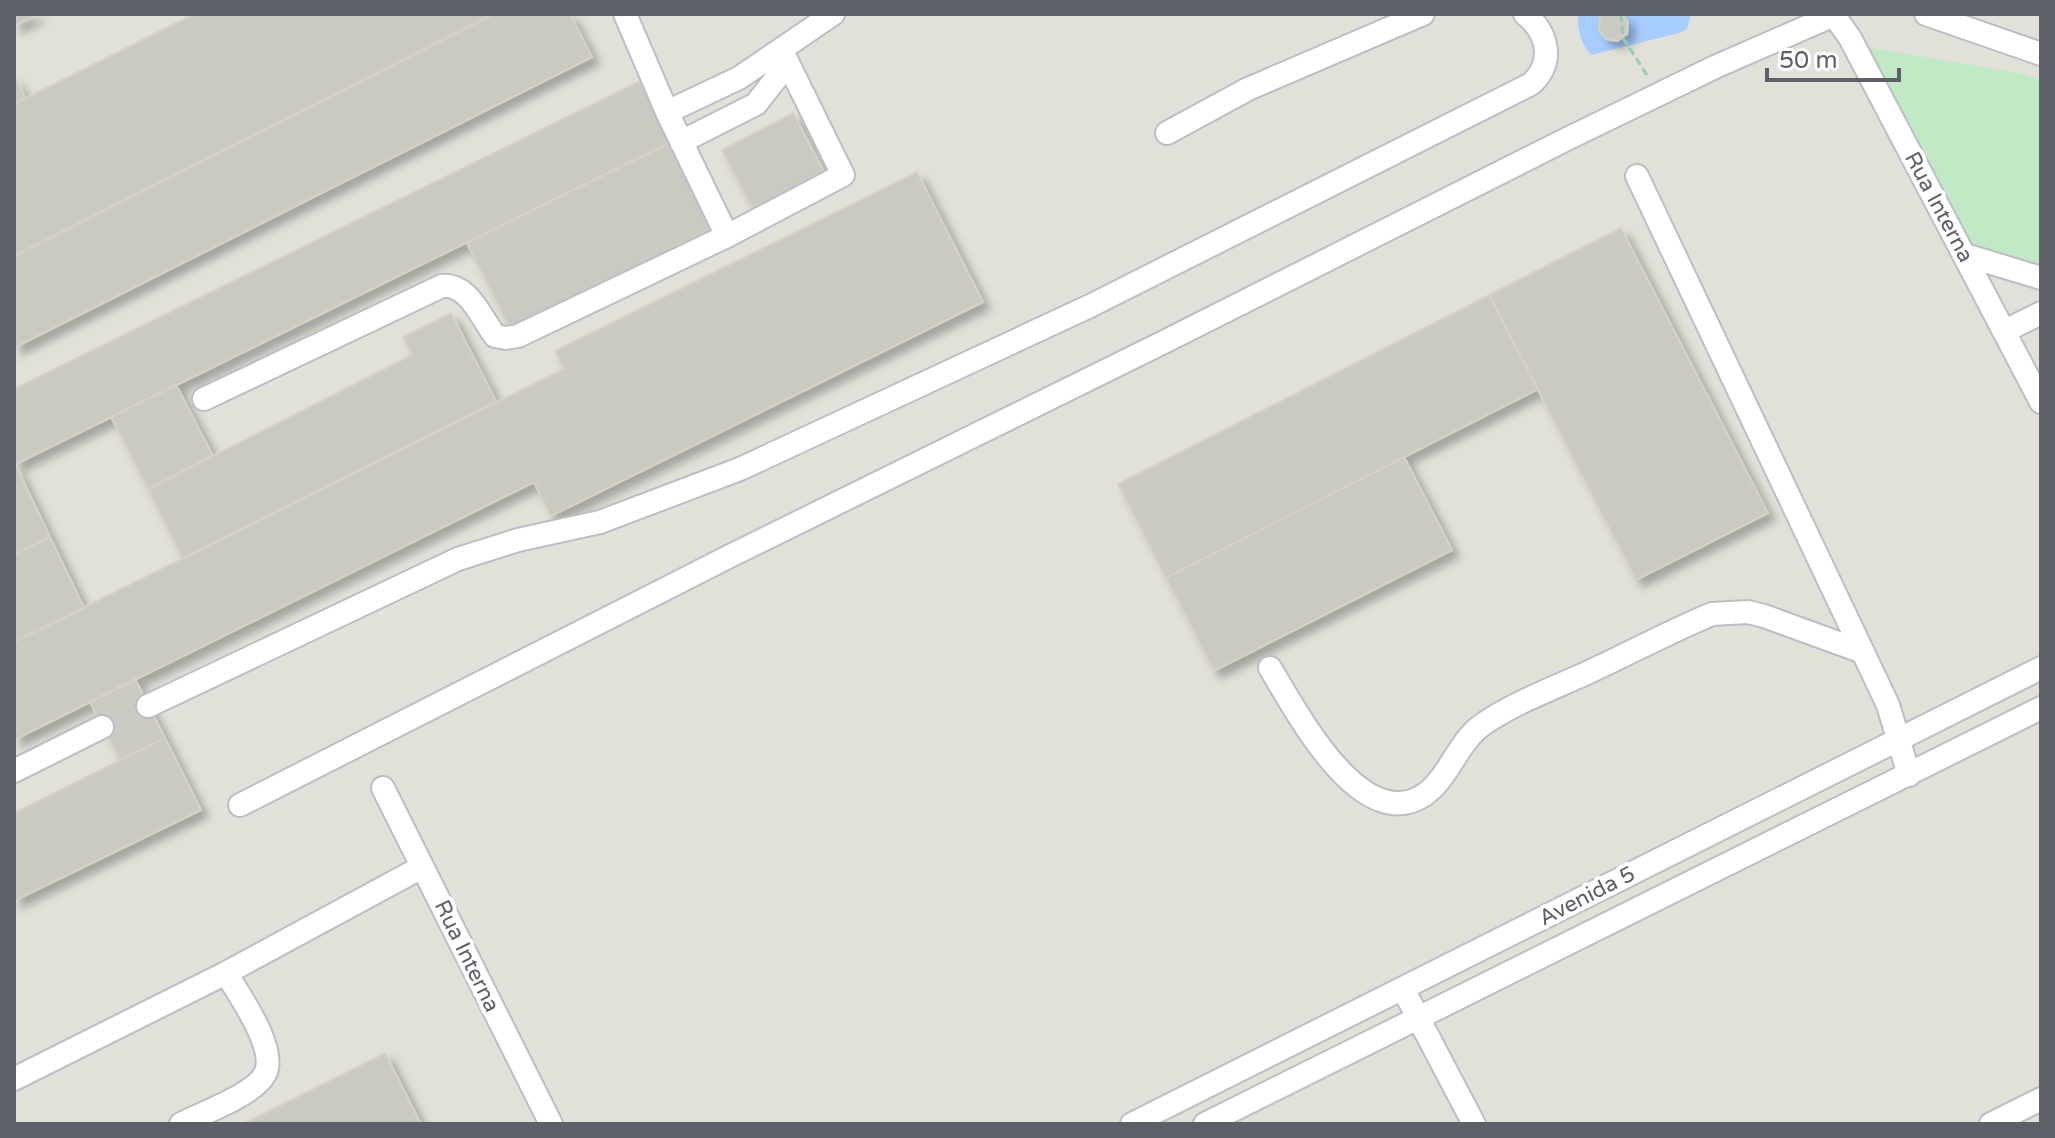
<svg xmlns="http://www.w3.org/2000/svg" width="2055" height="1138" font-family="'Varela Round',sans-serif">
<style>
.industrial{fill:#e1e1da}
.green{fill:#c1e9c6}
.water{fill:#a7cdff}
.building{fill:#cbcac2;stroke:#d6d2c3;stroke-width:2;filter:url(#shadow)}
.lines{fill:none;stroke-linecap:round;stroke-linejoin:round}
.minor-tunnel{stroke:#cbcbc6;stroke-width:22;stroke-dasharray:22 11;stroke-linecap:butt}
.minor-casing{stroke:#bdbec5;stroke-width:26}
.path{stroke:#99cbae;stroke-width:3;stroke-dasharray:8 4;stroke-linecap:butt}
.minor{stroke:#fff;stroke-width:22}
.labels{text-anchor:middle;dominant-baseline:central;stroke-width:8;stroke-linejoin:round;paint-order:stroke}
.street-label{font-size:22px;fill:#5d6067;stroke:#fff}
</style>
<defs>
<filter id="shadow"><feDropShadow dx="7" dy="7" stdDeviation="4" flood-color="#0004"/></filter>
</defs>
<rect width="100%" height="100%" fill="#f0efe6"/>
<path class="industrial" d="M14,14H2041V1124H14Z"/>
<path class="green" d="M1860,46L2020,73L2041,81V268L1968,247Z"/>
<path class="water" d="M1578,14H1606L1600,18L1599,30L1606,39L1617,41L1627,34L1628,22L1620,14H1691L1687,29L1679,33L1591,55C1581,43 1577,30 1578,14Z"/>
<path class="building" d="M14,14H38L14,26Z
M194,14H494L14,256V104Z
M494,14H570L592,57L14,348V256Z
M1606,14L1622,15L1628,22L1627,34L1617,41L1606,39L1599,30L1600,17Z
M14,76L25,98L14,104Z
M640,81L671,142L14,465V389Z
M793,113L824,172L753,209L722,150Z
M671,142L714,228L510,329L467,243Z
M917,172L983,302L551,516L534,482L14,740V642L564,369L555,351Z
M1621,228L1768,513L1636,580L1489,295Z
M1489,295L1538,389L1166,578L1118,484Z
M451,313L496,401L183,559L148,489L412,355L403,337Z
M176,385L213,456L148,489L111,417Z
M1404,457L1452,550L1214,671L1166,578Z
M15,464L50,537L14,554V465Z
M50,537L84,608L14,642V554Z
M135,679L165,738L120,760L90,702Z
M165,738L201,810L14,901V813Z
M385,1053L421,1124H243Z"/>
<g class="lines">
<path class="minor-tunnel" d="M102,727L148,706"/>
<defs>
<path id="minor" d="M625,14L667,112L727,236
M1833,14L1850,38L2041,402
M1926,14L2041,54
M667,112L739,78L833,14
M1167,133L1248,89L1423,14
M681,142L756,104L778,76L782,51
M1637,176L1888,705L1909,775
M1965,255L2041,278
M2005,331L2041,313
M204,399L442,286C468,283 481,317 495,336L506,338L518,336L727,236L843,175L782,51
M1270,668C1295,709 1361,837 1424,795C1449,778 1457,743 1482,725C1515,702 1555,688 1591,671C1632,652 1671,631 1712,614L1748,612L1764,616L1863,652
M148,706L458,559L518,540L600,522L740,469L1090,306L1531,84C1555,62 1548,33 1525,14
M14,771L102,727
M383,788L551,1124
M240,805L730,556L1164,342L1567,139L1715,67L1834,15
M1403,989L1474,1124
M14,1079L226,973L422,867
M181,1124C202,1113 254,1095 265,1074C278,1049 239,995 226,973
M1132,1124L2041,668
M1205,1124L2041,708
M1991,1124L2041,1099"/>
</defs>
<use href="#minor" class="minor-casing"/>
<path class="path" d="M1621,14L1623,38L1649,78"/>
<use href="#minor" class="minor"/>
</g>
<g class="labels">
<g class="street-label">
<text transform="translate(1939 207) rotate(62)">Rua Interna</text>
<text transform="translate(1587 896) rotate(-27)">Avenida 5</text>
<text transform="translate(467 956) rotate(64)">Rua Interna</text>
</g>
</g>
<rect width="2055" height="1138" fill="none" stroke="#5d6067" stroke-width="32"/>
<path d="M1767 68v12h132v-12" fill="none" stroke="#5d6067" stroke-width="4"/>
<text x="1779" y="68" font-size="24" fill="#5d6067" stroke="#ffffff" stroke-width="6" paint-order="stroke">50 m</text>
</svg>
